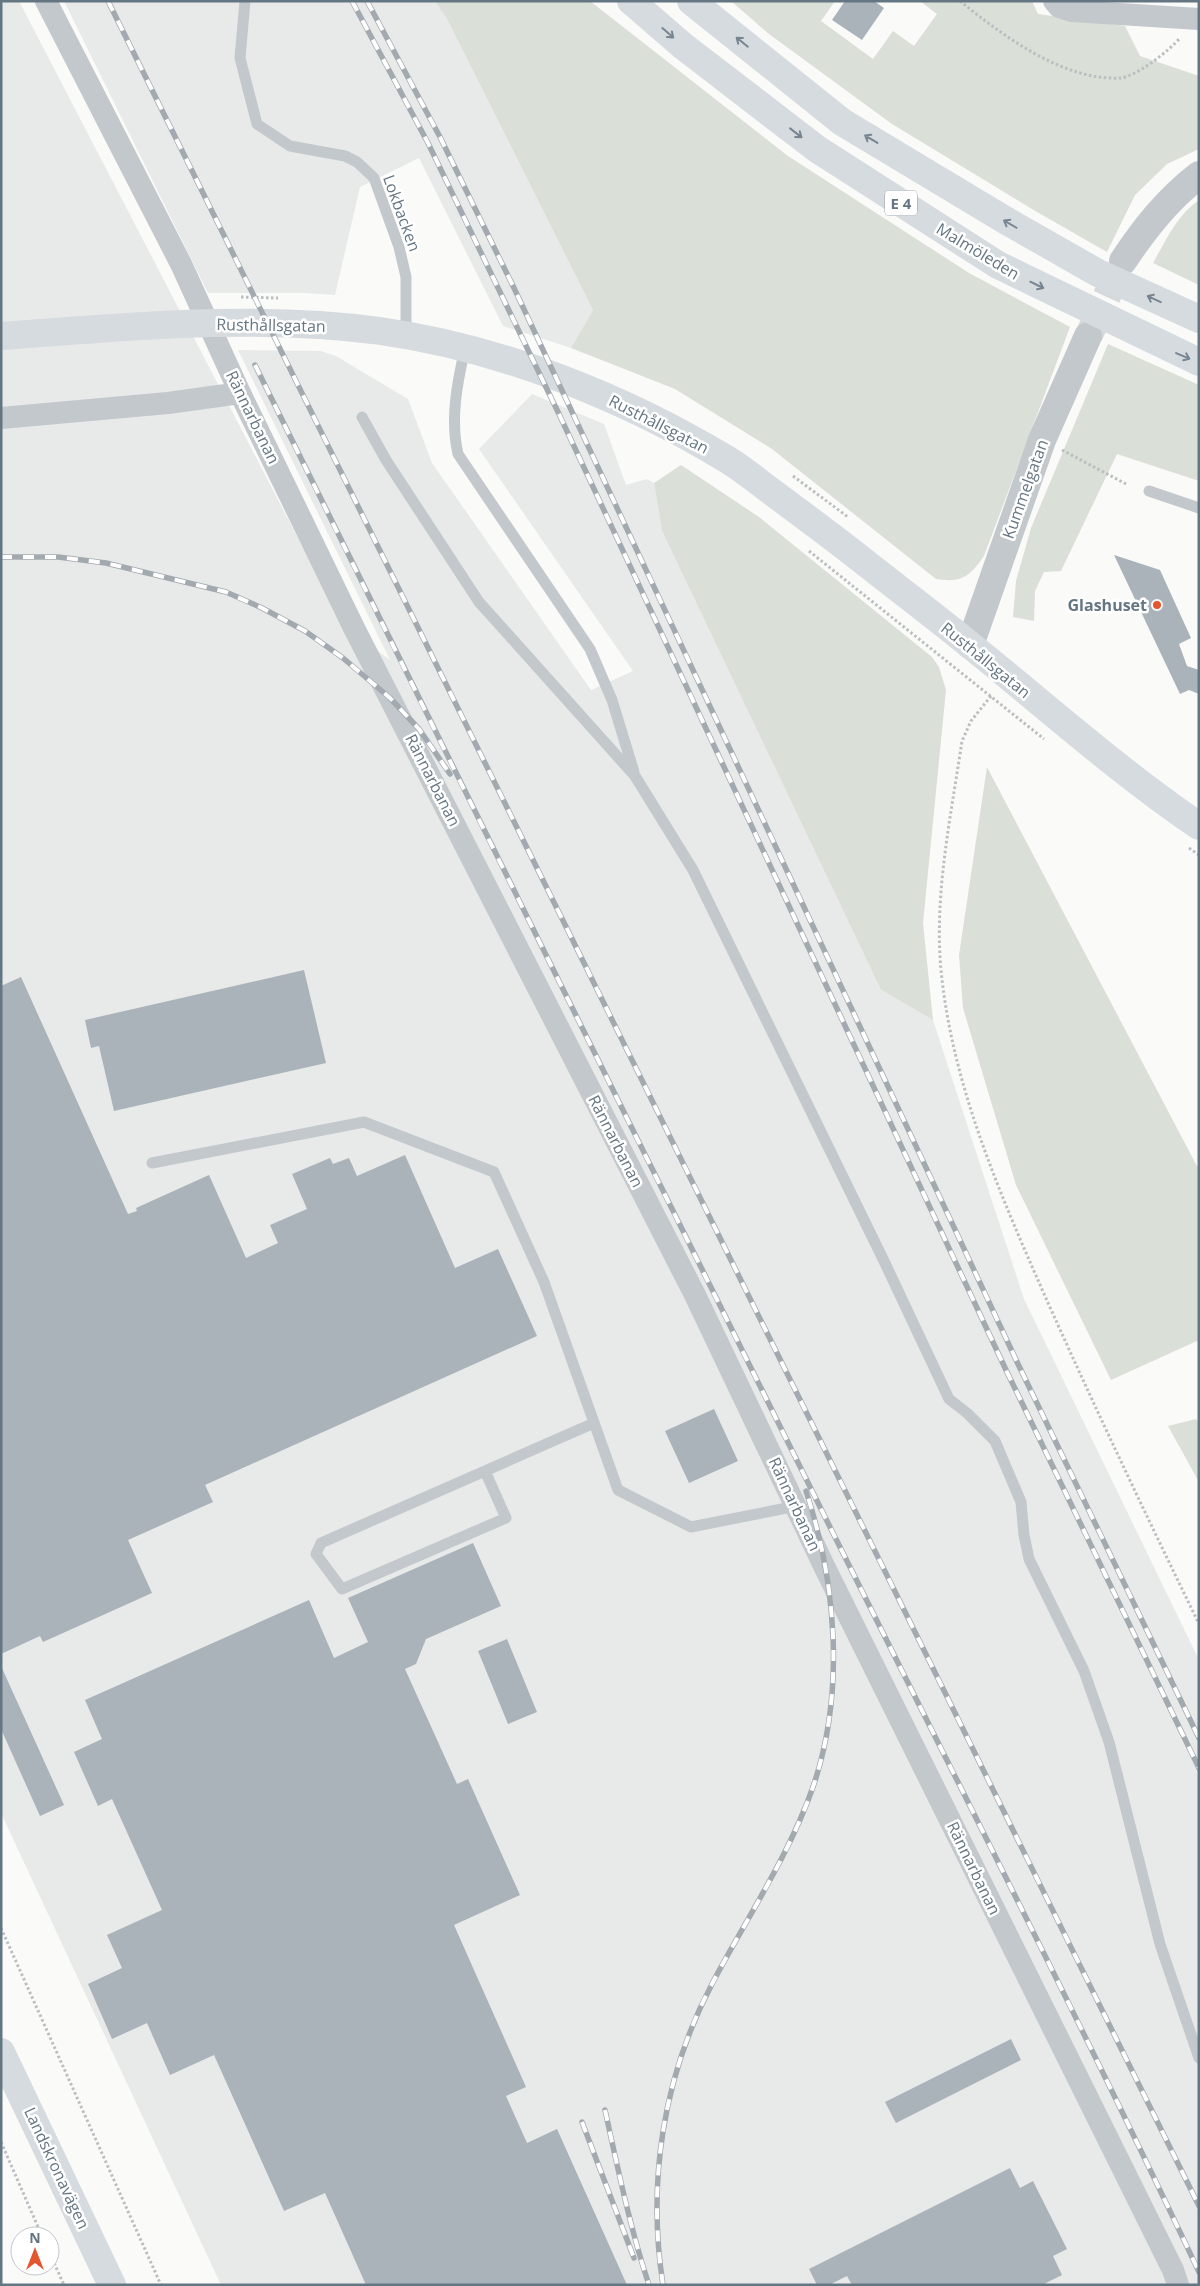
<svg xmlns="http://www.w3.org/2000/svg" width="1200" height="2286" font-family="'Open Sans',sans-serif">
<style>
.built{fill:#e8e9e9}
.green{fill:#dadfd7}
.building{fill:#aab3b9}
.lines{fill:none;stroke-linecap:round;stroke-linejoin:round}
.tertiary-tunnel{stroke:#d5d9db;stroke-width:28;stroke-dasharray:28 14;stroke-linecap:butt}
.path{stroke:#bbbfc2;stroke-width:3;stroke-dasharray:2.5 2.5;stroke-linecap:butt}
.service{stroke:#c3c8cc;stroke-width:11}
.minor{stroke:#c3c8cc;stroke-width:22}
.tertiary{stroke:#c3c8cc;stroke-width:28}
.secondary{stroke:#d6dbdf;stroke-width:28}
.motorway{stroke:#d6dbdf;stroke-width:28}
.rail-casing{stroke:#a2aab0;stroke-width:5.5}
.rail{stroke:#fff;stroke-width:4;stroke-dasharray:11;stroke-linecap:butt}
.oneway{stroke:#768591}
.poi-dot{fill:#e4572e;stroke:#fff;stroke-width:2}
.labels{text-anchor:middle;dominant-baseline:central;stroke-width:5;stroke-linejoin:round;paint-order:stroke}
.shield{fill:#fff;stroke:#939fa8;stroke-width:1}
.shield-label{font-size:15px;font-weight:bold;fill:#657683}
.street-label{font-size:16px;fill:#657683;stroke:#fff}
.poi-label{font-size:16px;font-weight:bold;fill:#657683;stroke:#fff;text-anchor:end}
</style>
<rect width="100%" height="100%" fill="#fafaf8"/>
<path class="built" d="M1,1H19L343,625L390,660L238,350L321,351L336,356L408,399L432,463L591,690L633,671L479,449L532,394L604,424L626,485L647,479L654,483L662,531L881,990L933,1020L1024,1299L1199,1660V2285H221L1,1813Z
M64,1H435L447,19L593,310L571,348L503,326L419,158L360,187L335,295L304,293H208Z"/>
<path class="green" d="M435,1H590L788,156L969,273L1070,327L984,556C969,577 962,583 936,579L772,449L675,389L571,348L593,310L447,19Z
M731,1H835L821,21L873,59L893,31L914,46L937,14L920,1H1032L1038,14L1125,26L1140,56L1199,76V149L1167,164L1135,195L1107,252L1037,212L892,124L769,34Z
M1199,200V285L1153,263C1166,240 1177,215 1199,200Z
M1108,344L1199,385V481L1117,454L1061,571L1044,572L1035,591L1034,621L1013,617L1016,581L1031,528Z
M681,465L759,517L932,657L939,667L946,690L923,923L933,1020L881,990L662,531L654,483Z
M987,767L1199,1170V1340L1111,1380L1016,1185L963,1008L959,955Z
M1196,1419L1199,1423V1482L1168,1426Z"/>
<path class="building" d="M845,1H874L884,8L862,40L832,20Z
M1114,555L1160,570L1191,638L1179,644L1187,666L1199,670V694L1189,690L1180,694Z
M304,970L326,1063L114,1111L99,1046L91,1048L85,1020Z
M21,977L128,1214L137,1211L136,1208L209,1175L246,1258L278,1243L270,1225L307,1209L292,1174L330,1158L333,1164L349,1158L357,1176L405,1155L455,1268L498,1249L537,1336L205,1485L213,1502L128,1540L152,1593L43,1642L40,1636L1,1654V986Z
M714,1409L738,1461L689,1483L665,1431Z
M473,1543L501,1606L426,1639L416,1664L405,1669L457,1784L468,1779L520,1895L454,1925L526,2087L506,2096L527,2143L557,2129L627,2285H366L325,2193L284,2211L214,2055L170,2075L147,2023L112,2039L88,1984L122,1968L107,1935L162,1910L112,1799L98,1806L74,1752L102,1739L85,1700L309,1600L334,1658L368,1642L348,1598Z
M507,1639L537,1712L508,1724L478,1651Z
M1,1666L64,1805L40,1816L1,1729Z
M1011,2039L1021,2060L896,2123L885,2102Z
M1010,2168L1020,2188L1033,2181L1067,2249L1053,2256L1062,2275L1042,2285H852L847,2276L829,2285H817L809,2269Z"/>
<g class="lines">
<path class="tertiary-tunnel" d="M1089,335L1123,261"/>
<path class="path" d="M960,1C1002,35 1063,81 1120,78C1136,77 1170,50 1180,38
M241,297L278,298
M1062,450L1128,485
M793,476L848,517
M809,551L1044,739
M991,696L971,721L962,741C951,816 934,894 941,970C952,1084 999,1192 1045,1296C1094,1406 1146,1515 1199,1624
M1189,848L1199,855
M1,1928L161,2285
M1,2142L42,2236
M50,2254L64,2285"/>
<path class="service" d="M245,1L240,58L257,124L290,146L345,156L357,162L374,178L399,247L406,277V336
M465,349C457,383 450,420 458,454L590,649L612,700L634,772
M362,417L386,460L479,602L635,776L693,870L884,1261L949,1399L967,1413L995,1441L1021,1502L1024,1535L1029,1559L1084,1671L1109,1742L1160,1944L1199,2058
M1149,491L1199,508
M152,1163L364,1122L494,1172L544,1282L618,1490L691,1527L797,1506
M485,1471L506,1518L342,1589L316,1554L321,1543L594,1423"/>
<path class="minor" d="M46,1L181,264L240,393L354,628L695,1295L825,1568L1173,2270L1178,2285
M1054,1L1059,7L1072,11L1199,19
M1,418L168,403L240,393"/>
<path class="tertiary" d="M1123,261C1145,228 1167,200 1199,175
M970,645L1042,440L1088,336"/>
<path class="secondary" d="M1,336C127,327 254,314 380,331C501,348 624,397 728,460C743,469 757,481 772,492C799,512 826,532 853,553C892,584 932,614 970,645C1046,706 1118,771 1199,826
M1,2052L112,2285"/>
<path class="motorway" d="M631,1L683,46L817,149L998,265L1199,362
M691,1L842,122L1005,220L1098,273L1199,319"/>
<defs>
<path id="rail" d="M108,1L1199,2206
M352,1L428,143L558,412L1006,1370L1199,1768
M367,1L440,137L514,288L1018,1364L1199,1738
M255,365C445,752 637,1139 829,1525C953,1774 1080,2020 1199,2272
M1,557H58L106,563L226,592L262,608L305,631L343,658L390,698L419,729L450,774
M605,2110C618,2169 630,2228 649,2285
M582,2122L634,2258
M663,2285C647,2182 663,2077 712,1984C746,1919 788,1858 813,1787C845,1693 837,1585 806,1491"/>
</defs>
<use href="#rail" class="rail-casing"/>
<use href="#rail" class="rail"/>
</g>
<defs><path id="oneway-shaft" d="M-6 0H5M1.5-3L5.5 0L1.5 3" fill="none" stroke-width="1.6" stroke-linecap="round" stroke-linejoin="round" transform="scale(1.25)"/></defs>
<g class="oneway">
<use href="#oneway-shaft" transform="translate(668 33) rotate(41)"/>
<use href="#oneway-shaft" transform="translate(742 42) rotate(-141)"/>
<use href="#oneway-shaft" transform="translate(796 133) rotate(38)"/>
<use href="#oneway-shaft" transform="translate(871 139) rotate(-149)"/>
<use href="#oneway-shaft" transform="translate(1010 224) rotate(-150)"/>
<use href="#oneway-shaft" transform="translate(1037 285) rotate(26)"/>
<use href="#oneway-shaft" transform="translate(1154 299) rotate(-155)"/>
<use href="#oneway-shaft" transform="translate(1183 356) rotate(23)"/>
</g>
<circle class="poi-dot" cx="1157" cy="605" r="5"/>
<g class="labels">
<rect class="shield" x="885" y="190.5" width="32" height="25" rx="4"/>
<g class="shield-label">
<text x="901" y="203">E 4</text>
</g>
<g class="street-label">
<text transform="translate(402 213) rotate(70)">Lokbacken</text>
<text transform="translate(978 251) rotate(31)">Malmöleden</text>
<text transform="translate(271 325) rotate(1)">Rusthållsgatan</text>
<text transform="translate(253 417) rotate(64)">Rännarbanan</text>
<text transform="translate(659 424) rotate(27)">Rusthållsgatan</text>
<text transform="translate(1025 489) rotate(-70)">Kummelgatan</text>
<text transform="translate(986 660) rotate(39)">Rusthållsgatan</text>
<text transform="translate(433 780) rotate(63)">Rännarbanan</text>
<text transform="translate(616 1141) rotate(63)">Rännarbanan</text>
<text transform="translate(795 1504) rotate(65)">Rännarbanan</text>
<text transform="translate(974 1868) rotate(64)">Rännarbanan</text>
<text transform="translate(57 2168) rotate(65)">Landskronavägen</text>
</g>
<g class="poi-label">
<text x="1147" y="605">Glashuset</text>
</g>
</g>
<rect width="1200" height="2286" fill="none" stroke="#657683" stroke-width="5"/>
<g transform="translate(35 2251)"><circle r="24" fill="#ffffff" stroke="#c1c8cd"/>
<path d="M0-4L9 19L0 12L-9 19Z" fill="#e4572e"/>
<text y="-8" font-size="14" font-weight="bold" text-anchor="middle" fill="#657683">N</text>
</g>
</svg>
